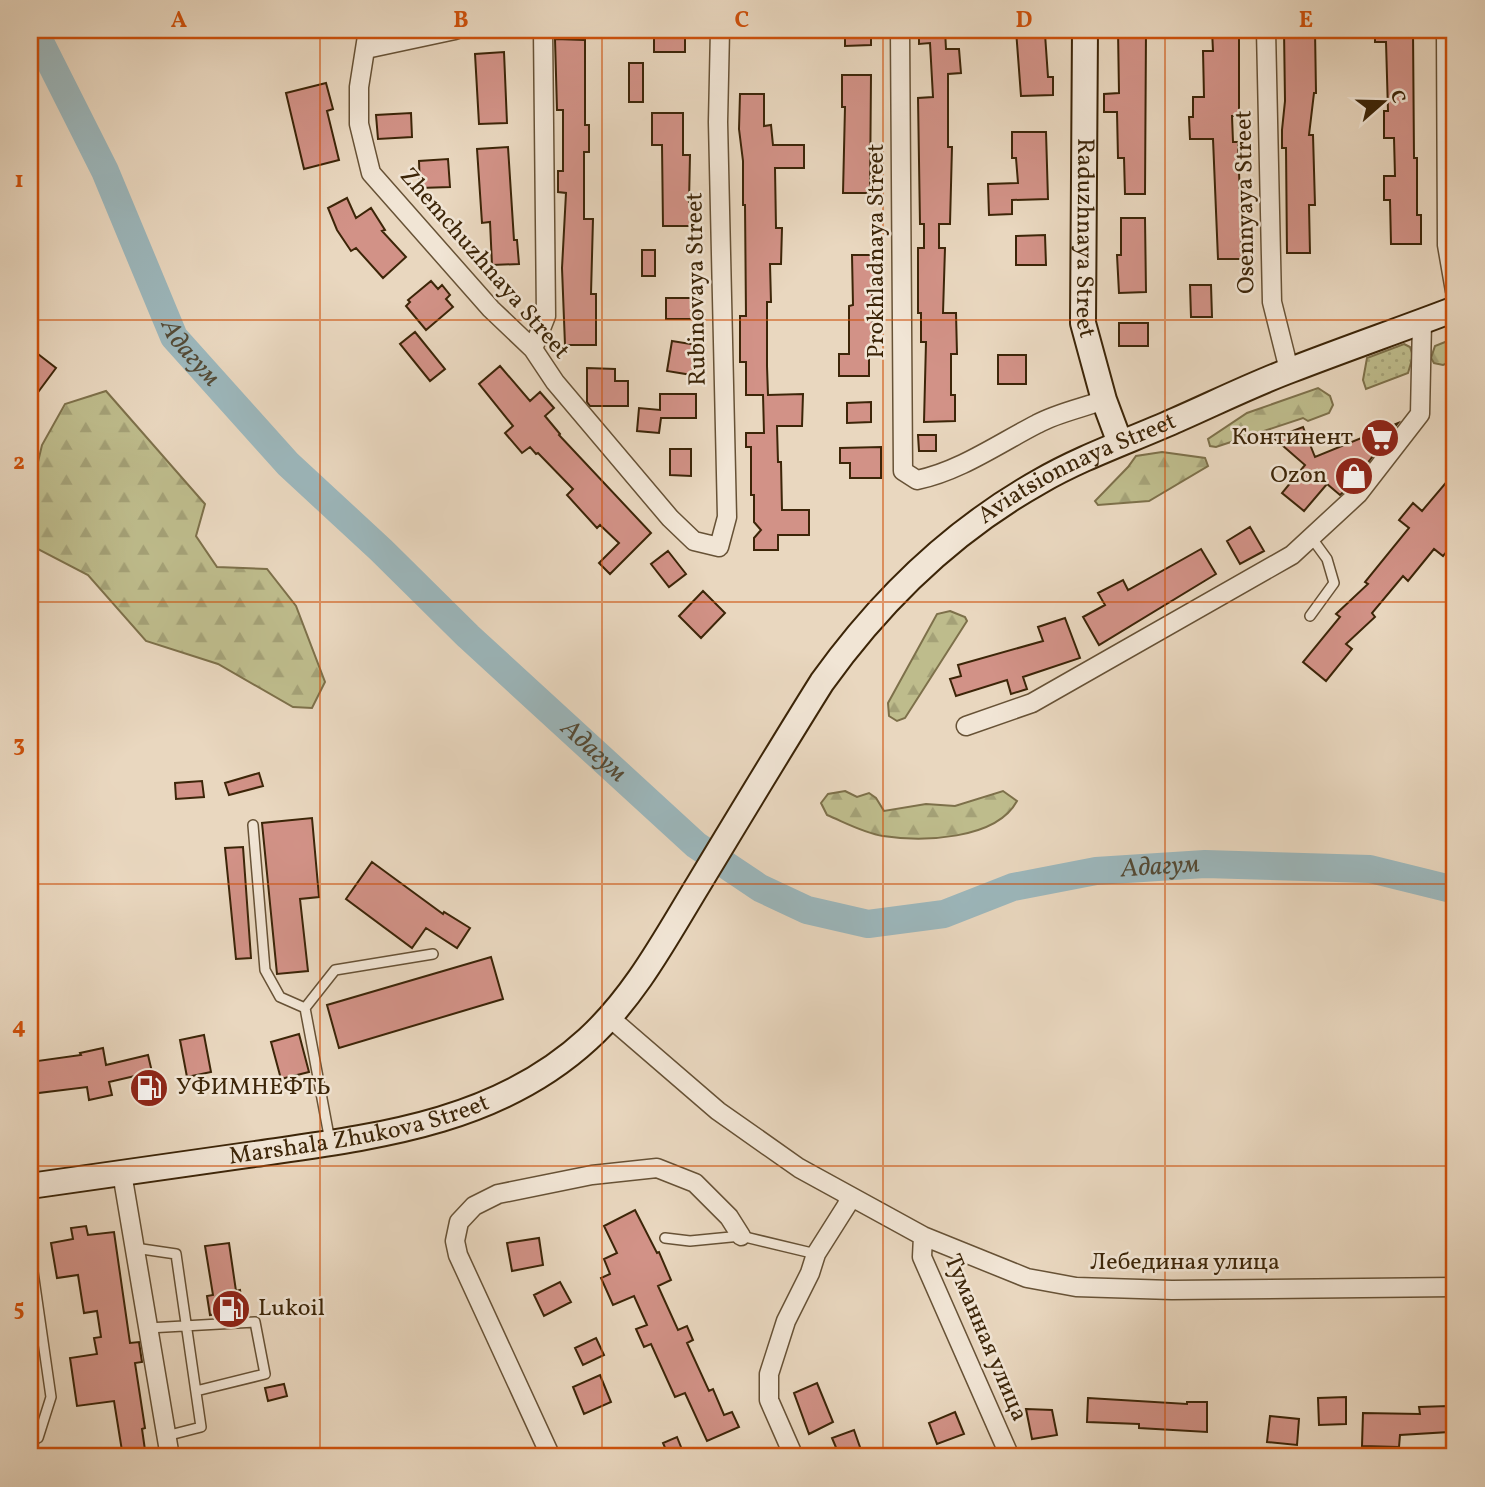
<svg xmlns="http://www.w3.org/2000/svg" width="1485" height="1487" font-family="Vollkorn,serif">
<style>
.grass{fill:url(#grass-dots);stroke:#7d704a;stroke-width:2}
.forest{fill:url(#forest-firs);stroke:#7d704a;stroke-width:2}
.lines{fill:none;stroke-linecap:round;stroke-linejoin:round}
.river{stroke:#9cb7bc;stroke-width:28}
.building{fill:#d29287;stroke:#3c2508;stroke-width:2}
.service-casing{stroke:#675236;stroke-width:12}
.minor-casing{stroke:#675236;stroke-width:21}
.secondary-casing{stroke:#3c2508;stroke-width:28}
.service{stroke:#f1e5d5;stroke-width:9}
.minor{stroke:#f1e5d5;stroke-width:18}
.secondary{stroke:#f1e5d5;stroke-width:24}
.grid{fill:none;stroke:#ce510b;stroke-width:2;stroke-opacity:0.55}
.labels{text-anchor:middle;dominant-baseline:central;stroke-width:5;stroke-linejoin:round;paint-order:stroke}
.street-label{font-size:24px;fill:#3c2508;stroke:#f1e5d5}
.poi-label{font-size:24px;fill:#3c2508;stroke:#f1e5d5;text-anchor:end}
.water-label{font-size:26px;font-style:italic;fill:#544a35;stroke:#f1e5d5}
.neatline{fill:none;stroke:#ce510b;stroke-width:2.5}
.grid-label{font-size:23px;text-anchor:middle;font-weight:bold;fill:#ce510b}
</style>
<defs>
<pattern id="grass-dots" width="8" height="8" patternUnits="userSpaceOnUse" patternTransform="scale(1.75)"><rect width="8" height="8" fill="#bebc8c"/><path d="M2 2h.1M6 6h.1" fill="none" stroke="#a4a177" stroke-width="1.8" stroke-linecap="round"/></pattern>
<pattern id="forest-firs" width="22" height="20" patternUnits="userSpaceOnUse" patternTransform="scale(1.75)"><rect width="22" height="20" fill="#bebc8c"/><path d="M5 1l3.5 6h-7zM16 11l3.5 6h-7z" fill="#a4a177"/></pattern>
</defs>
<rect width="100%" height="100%" fill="#e9d7bf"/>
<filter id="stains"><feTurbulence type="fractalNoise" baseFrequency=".00286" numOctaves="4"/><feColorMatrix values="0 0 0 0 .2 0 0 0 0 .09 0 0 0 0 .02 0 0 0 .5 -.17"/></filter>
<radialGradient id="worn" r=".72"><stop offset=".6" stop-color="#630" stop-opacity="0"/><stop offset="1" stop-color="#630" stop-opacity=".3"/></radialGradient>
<path class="grass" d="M1404,344L1410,347L1413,356L1408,373L1366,389L1363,380L1367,358Z"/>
<path class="forest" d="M1455,338V360L1443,365L1434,363L1431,358L1435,346Z
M1318,388L1330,396L1333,405L1329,413L1308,421L1303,418L1216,447L1210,446L1208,439L1247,413Z
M106,391L205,504L196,536L217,567L267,569L296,606L325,682L312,708L293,707L218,664L146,641L88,575L30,545L33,483L42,445L65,404Z
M1162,452L1205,458L1208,466L1149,501L1098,505L1095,501L1128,467L1136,456Z
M950,611L965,617L967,621L905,718L897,721L889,716L888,703L937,614Z
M845,791L857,797L869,793L876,798L884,811L926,804L955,806L1003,791L1017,801C996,840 922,842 883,836C864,833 844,822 827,815L821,803L828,794Z"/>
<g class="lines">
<path class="river" id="s1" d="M34,30L105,171L174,337L288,464L381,550L468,636L696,845L760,888L807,910L868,924L944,914L1013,887L1096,871L1205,864L1370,869L1455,890"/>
</g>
<path class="building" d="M654,30H685V52H654Z
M845,30H871V45L845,46Z
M919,30H945L946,49H959L961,73L948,74V147H952L950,224H939V248H945L943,313H956L957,354H951V395H955V421L924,422L926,342H921V313H918V248H924V224H920L918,98L933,97L930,43L919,44Z
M1016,30H1033V35L1045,34L1048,77H1053V95L1021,96Z
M1118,30H1146L1145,194H1125L1124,158H1118L1117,112H1104V94L1119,93Z
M1212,30H1239V116H1232L1233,142H1238L1242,259H1218L1213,139H1190L1189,117H1193V97H1204L1203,51H1213Z
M1284,30H1315L1316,93H1314L1309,135H1313L1315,205H1309L1310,253H1287L1286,148H1282V130L1285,101Z
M1375,30H1413L1414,158H1417V215H1421V244H1391L1390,200H1384V176H1395L1394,138H1384V111H1388L1386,42H1375Z
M555,39L585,40V125H589V152H584V219H593L591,294H596V345H565L562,268L566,193L558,192V171H563V110H557Z
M504,52L507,123L479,124L475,54Z
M629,63H643V102H629Z
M842,75H871L870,193H843L845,107H842Z
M326,83L333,109L327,111L339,160L304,169L286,93Z
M740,94H764V126L771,125L773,145H804V168H775L776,228H782L781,264H770L771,302H767V366L768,395L803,394L802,426H777L778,462H781L782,510H809V535H778V550H754V538L761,530L754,522V495H751V447H746V433H764L763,395H746V362H740V316H746L745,205H743V161L739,129Z
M411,113L412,137L378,139L376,115Z
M652,113H683V155H690L689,202H694V226H663L662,145H652Z
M1012,132H1046L1048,199L1012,200V214L989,215L988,184L1018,183L1016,158H1012Z
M508,147L514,240H517L519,264L492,265L490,222L482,223L477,149Z
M448,159L450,187L420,188L419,161Z
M347,198L356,218L371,208L385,230L382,231L406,257L383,278L356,248L351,251L337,230L328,208Z
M1121,218H1145L1146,292L1119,293L1117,255H1121Z
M1045,235L1046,265H1016V236Z
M642,250H655V276H642Z
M852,255H876L877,293H872L873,346H869V376H839V354H849V306L853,305Z
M431,281L438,289L442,285L450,295L446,299L453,307L426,330L406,306L410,302L408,300Z
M1190,285H1211L1212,317H1191Z
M666,298H699V319H666Z
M1119,323H1148V346H1119Z
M415,332L445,369L430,381L400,344Z
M672,341L697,345L692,375L667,371Z
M38,354L56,368L30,403V365Z
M998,355H1026V384H998Z
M500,366L530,401L540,392L554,408L545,416L560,434L559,435L651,533L610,574L599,563L619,543L600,525L597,528L567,495L573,489L538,453L536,454L530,447L522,453L505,433L513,426L479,384Z
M587,368L615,369V381H628V406H590L587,402Z
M660,394H696V418H661L659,433L637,431L639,408L660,410Z
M871,402V422L847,423V403Z
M1398,423L1350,486L1340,495L1327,484L1304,511L1282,493L1305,465L1274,438L1303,427L1315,457Z
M918,435H936V451H919Z
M881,447V478H850V463H840V448Z
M670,449H691V476L670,475Z
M1455,472V541L1443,556L1434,549L1408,581L1403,576L1372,613L1375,617L1346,644L1352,649L1326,681L1303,662L1340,617L1336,614L1368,584L1365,582L1409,528L1399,520L1413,503L1422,511Z
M1250,527L1264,551L1240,564L1227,541Z
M1201,549L1216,574L1099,645L1083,617L1105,605L1098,593L1123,580L1128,590Z
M668,551L686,574L669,587L651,564Z
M703,591L725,613L701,638L679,616Z
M1065,618L1080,658L1023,677L1027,689L1011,694L1007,680L956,696L950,679L961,676L958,665L1043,641L1038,627Z
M259,773L263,786L229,795L225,783Z
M202,781L204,797L176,799L175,783Z
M312,818L319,897L300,899L308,971L277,974L262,823Z
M243,847L251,958L236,959L225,848Z
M372,862L443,914L444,912L470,928L457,948L426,928L412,948L346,899Z
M491,957L503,999L339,1048L327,1005Z
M299,1034L309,1072L281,1079L271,1042Z
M204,1035L211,1072L187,1077L180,1040Z
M103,1048L106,1065L148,1055L152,1072L109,1082L112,1095L89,1100L87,1087L30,1094V1062L81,1055L80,1053Z
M635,1210L657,1253L659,1252L671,1280L658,1286L678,1330L687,1326L693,1340L687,1343L709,1391L713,1389L724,1415L732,1412L739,1427L707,1441L685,1393L675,1397L651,1344L644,1347L636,1329L647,1325L634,1296L613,1305L601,1278L610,1274L604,1259L617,1253L604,1226Z
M86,1226L88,1235L114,1232L130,1343L139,1342L142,1362L135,1363L145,1428L142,1429L146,1457H123L114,1401L77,1406L70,1358L97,1354L94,1338L101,1337L97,1311L84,1313L78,1275L57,1278L51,1243L73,1239L71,1228Z
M539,1238L543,1265L512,1271L507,1243Z
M229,1243L236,1291L240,1290L243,1310L210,1315L207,1296L213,1295L205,1246Z
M560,1282L571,1302L544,1316L534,1295Z
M596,1338L604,1355L583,1365L575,1348Z
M600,1375L611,1402L584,1414L573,1387Z
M817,1383L833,1422L809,1434L794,1393Z
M284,1384L287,1396L268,1401L265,1388Z
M1346,1397V1424L1319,1425L1318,1398Z
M1088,1398L1187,1404V1402H1207V1432L1139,1428V1424L1087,1422Z
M1448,1406L1449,1432L1400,1435L1399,1447L1362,1446L1363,1413L1420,1414L1419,1407Z
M1026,1409L1052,1410L1057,1435L1032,1439Z
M955,1412L964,1434L937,1444L929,1423Z
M1270,1416L1299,1419L1297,1445L1267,1442Z
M854,1430L861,1450L845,1457H840L832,1438Z
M677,1437L685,1457H669L663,1443Z"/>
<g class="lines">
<defs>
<path id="service" d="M1310,616L1334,583L1327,559L1311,537
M253,825L265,970L280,997L305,1008
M330,1141L305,1008L335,970L433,954
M665,1238L690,1241L741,1236L816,1254
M135,1248L176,1254L201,1427L166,1436
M30,1251L51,1397L38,1438L30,1440
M148,1328L255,1322L265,1374L196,1391"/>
<path id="minor" d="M368,30L359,87V124L371,173L491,309L533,349L555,382L670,518L694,541L719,547L727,517L718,122L720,30
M900,30L903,471L917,480C960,471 998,444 1037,424C1057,413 1082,408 1104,400
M1266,30L1272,302L1289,370
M1446,30L1447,245L1455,291
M366,49L455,30
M533,349L546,316L543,30
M966,726L1032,703L1292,555L1358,494L1420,414L1422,322
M609,1017L718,1111L799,1168L923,1236L1027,1278L1076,1287L1172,1290L1455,1287
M122,1173L170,1457
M923,1236L922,1257L1010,1457
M551,1457L458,1255L455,1241L459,1222L474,1206L498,1194L592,1175L657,1168L695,1183L729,1217L741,1236
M794,1457L769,1400V1374L786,1321L810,1273L816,1254L847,1205L849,1196"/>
<g id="secondary">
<path id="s2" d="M1085,30L1083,323L1104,400L1120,443"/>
<path id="s3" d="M30,1186C105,1176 180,1165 255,1154C373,1137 496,1124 588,1039C635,996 665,939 698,885C739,817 780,749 822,682C880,601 952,531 1039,482C1082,457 1129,441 1174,421C1213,404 1251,385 1291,370C1345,349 1400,330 1455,309"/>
</g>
</defs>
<use href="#service" class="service-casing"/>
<use href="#minor" class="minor-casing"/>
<use href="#secondary" class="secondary-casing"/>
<use href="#service" class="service"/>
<use href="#minor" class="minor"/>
<use href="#secondary" class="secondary"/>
</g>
<path class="grid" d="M320,30V1457M602,30V1457M883,30V1457M1165,30V1457M30,320H1455M30,602H1455M30,884H1455M30,1166H1455"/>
<defs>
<symbol id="supermarket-disc" viewBox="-11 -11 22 22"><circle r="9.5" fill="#8f2418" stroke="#f1e5d5"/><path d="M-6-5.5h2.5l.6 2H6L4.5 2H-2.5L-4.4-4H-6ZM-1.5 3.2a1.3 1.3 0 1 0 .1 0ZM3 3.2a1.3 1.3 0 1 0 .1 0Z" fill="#fff"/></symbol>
<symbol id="shop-disc" viewBox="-11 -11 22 22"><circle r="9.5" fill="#8f2418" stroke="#f1e5d5"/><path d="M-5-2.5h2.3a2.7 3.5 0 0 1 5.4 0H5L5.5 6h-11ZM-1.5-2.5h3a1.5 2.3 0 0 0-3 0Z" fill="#fff"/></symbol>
<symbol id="fuel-disc" viewBox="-11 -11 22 22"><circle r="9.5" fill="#8f2418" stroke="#f1e5d5"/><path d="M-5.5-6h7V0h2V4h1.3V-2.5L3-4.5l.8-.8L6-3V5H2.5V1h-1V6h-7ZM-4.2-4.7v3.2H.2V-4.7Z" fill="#fff"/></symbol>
</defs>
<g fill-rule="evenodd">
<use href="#supermarket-disc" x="1358" y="416" width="44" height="44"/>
<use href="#shop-disc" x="1332" y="454" width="44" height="44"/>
<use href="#fuel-disc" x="127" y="1066" width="44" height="44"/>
<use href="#fuel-disc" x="209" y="1287" width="44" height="44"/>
</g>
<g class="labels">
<g class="street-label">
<text transform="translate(1246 202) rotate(-91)">Osennyaya Street</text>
<text stroke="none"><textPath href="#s2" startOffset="208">Raduzhnaya Street</textPath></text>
<text transform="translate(877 251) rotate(-90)">Prokhladnaya Street</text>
<text transform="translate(484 264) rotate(49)">Zhemchuzhnaya Street</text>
<text transform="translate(697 289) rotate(-91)">Rubinovaya Street</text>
<text stroke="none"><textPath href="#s3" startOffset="1351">Aviatsionnaya Street</textPath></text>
<text stroke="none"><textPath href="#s3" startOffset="334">Marshala Zhukova Street</textPath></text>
<text x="1185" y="1263">Лебединая улица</text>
<text transform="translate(985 1338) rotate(67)">Туманная улица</text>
</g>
<g class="poi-label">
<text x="1353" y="438">Континент</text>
<text x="1327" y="476">Ozon</text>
<text x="176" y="1088" text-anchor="start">УФИМНЕФТЬ</text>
<text x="258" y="1309" text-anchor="start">Lukoil</text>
</g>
<g class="water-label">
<text stroke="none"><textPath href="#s1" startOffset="360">Адагум</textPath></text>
<text stroke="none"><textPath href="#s1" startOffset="928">Адагум</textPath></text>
<text stroke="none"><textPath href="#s1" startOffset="1558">Адагум</textPath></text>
</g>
</g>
<rect width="1485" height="1487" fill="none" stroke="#e9d7bf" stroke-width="77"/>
<g transform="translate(1383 102) rotate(70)" stroke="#f1e5d5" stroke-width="5" paint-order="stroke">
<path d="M0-5L12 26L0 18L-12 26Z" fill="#3c2508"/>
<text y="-10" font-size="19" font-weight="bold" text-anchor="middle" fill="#3c2508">С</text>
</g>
<rect x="38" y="38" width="1408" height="1410" class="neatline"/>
<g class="grid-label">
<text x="179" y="27">A</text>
<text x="461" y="27">B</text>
<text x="742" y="27">C</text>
<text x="1024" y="27">D</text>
<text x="1306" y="27">E</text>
<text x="19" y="187">1</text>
<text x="19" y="469">2</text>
<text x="19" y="751">3</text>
<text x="19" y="1033">4</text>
<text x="19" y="1315">5</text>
</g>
<rect width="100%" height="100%" filter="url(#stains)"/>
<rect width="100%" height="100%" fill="url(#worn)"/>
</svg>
